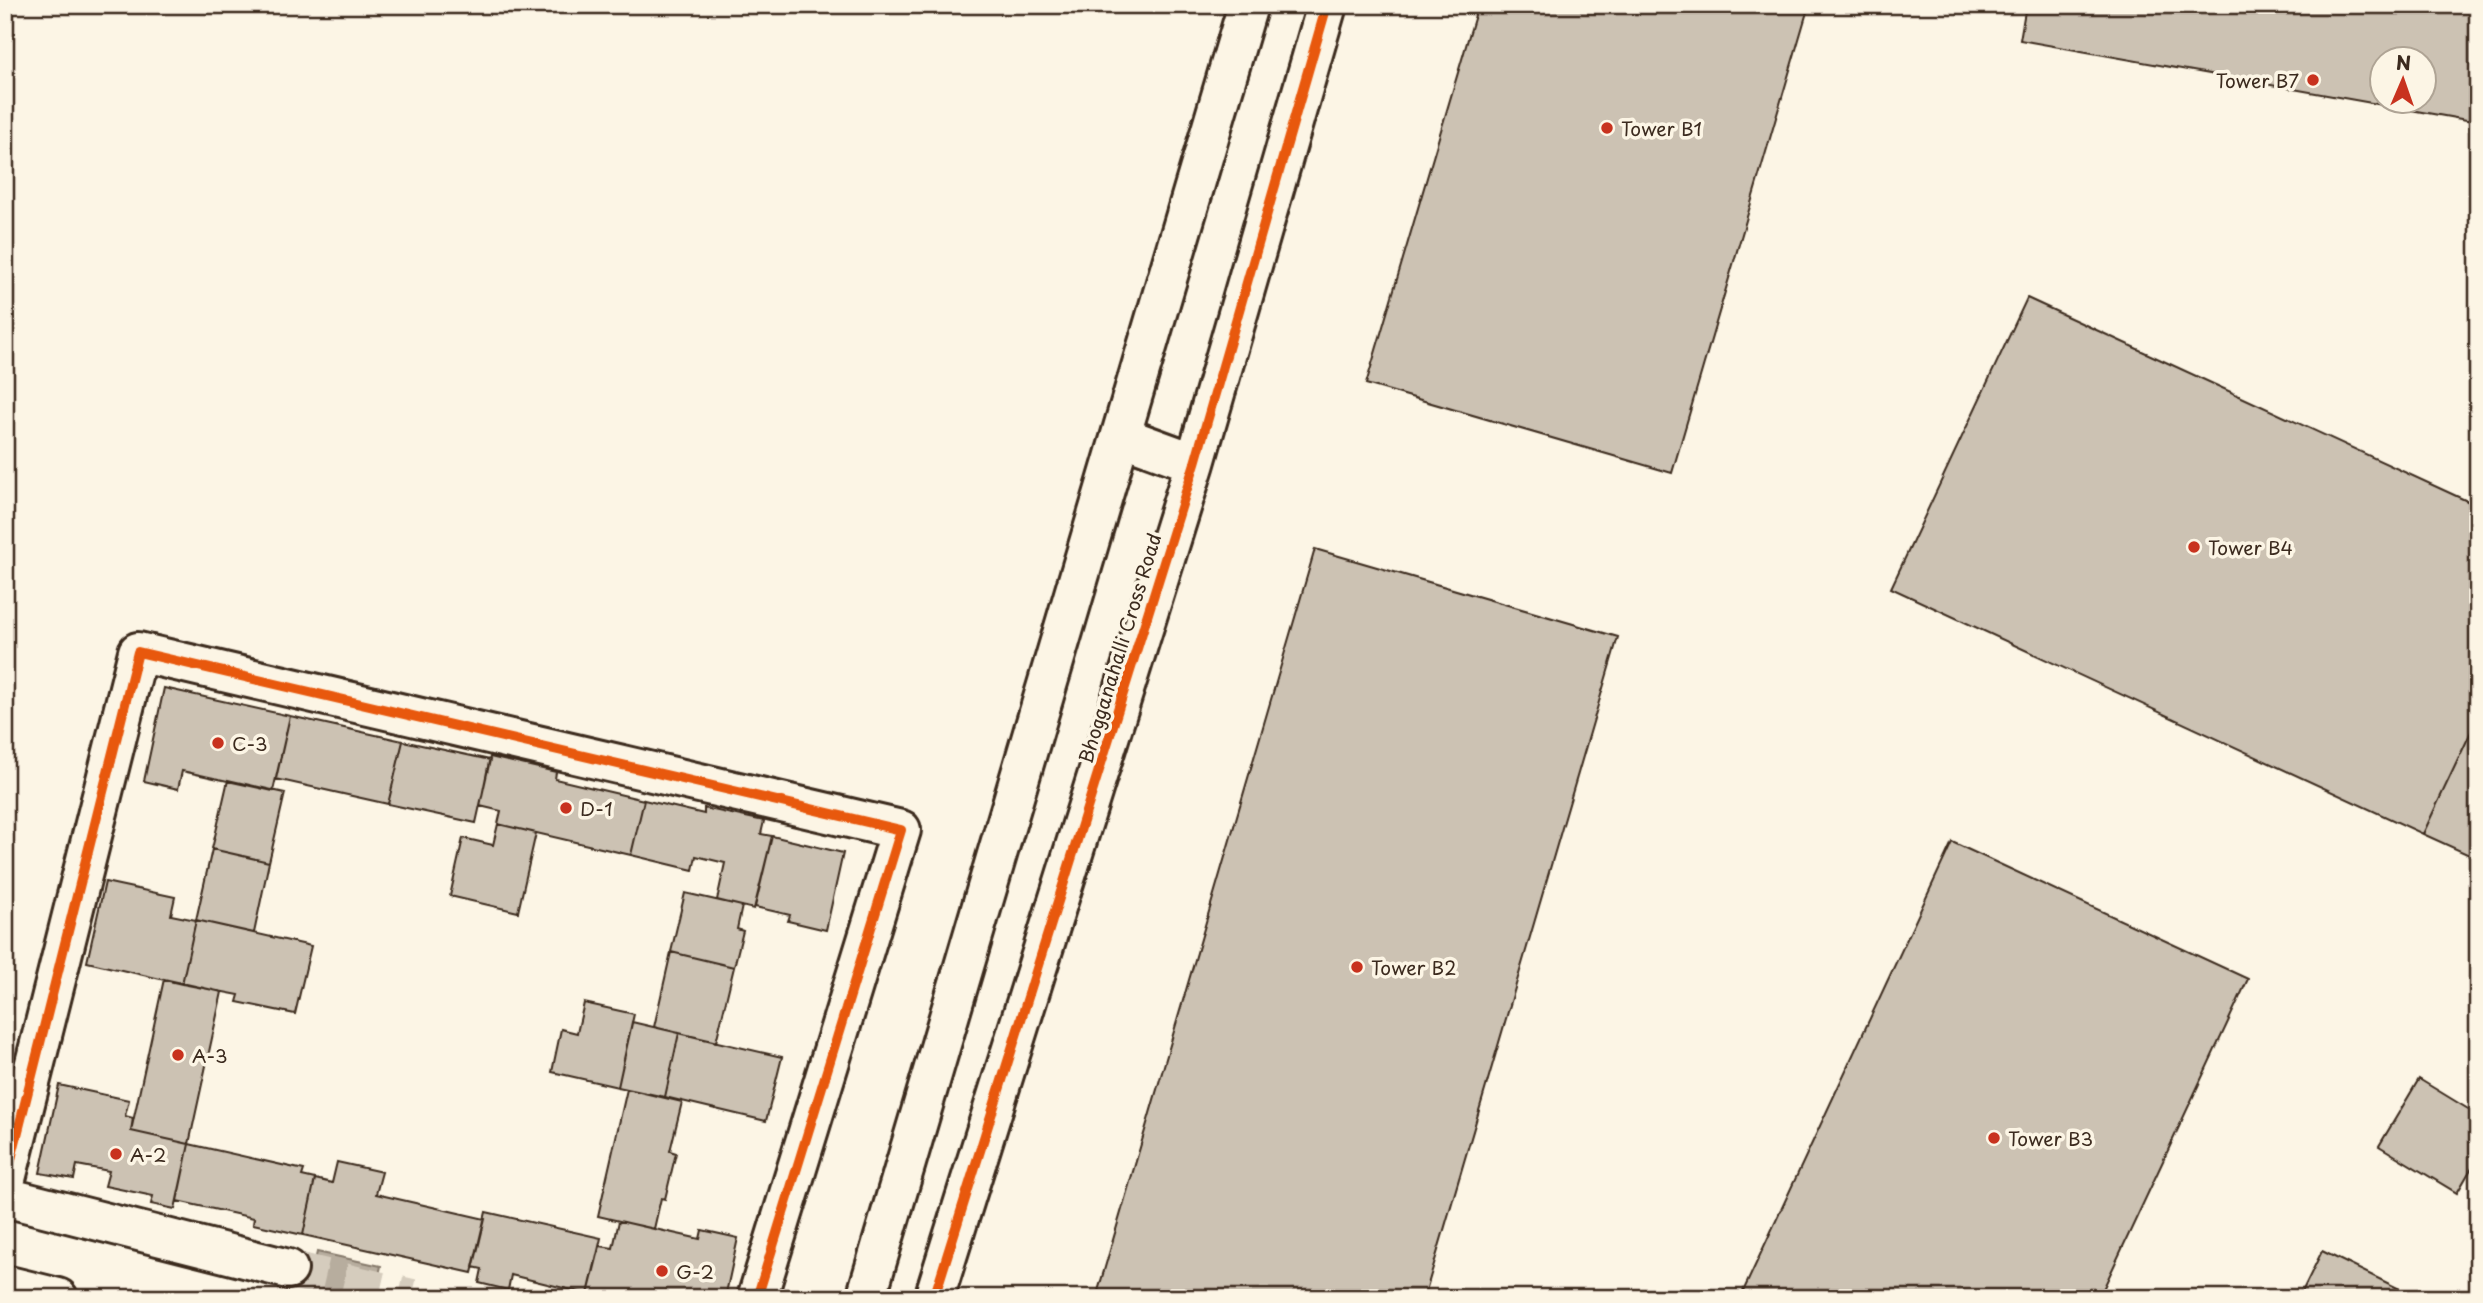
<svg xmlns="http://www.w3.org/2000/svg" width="2483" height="1303" font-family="'Playpen Sans',sans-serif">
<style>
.water{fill:#b7ad9e;stroke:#85796b;stroke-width:2}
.building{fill:#ccc2b3;stroke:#3b2a1e;stroke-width:2;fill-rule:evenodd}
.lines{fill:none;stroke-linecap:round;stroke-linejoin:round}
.minor-tunnel{stroke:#d5ccbd;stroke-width:38;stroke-dasharray:38 19;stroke-linecap:butt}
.minor-casing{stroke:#3b2a1e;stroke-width:44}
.minor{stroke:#fcf5e5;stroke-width:38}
.cycleway-casing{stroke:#fcf5e5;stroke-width:15}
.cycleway{stroke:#e8590c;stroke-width:10}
.poi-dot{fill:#c8321e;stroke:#fcf5e5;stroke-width:2.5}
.labels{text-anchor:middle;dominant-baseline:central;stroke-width:7;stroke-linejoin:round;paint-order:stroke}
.poi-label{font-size:19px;fill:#3b2a1e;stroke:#fcf5e5;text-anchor:start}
.street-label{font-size:19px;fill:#3b2a1e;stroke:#fcf5e5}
</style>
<rect width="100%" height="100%" fill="#fcf5e5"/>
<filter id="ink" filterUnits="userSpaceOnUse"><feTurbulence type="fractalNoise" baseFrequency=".0143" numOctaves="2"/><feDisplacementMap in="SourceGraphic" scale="14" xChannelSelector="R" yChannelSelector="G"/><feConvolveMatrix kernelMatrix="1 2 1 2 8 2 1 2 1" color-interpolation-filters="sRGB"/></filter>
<g filter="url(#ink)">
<path class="water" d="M317,1252L381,1266L374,1298H307Z"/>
<path class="building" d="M1478,5H1809L1672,473L1366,384Z
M2026,5H2478V122L2020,40ZM2382,60H2424V102H2382Z
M2027,298L2478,506V717L2423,834L1891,588Z
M1315,549L1618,637L1424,1298H1096Z
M164,688L290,716L273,791L182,771L178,789L144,781Z
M290,716L403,741L388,804L276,779Z
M2478,717V859L2423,834Z
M403,741L490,760L476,823L388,804Z
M490,757L556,772L555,779L644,800L631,855L498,824L501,811L480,806Z
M228,780L285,793L269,862L212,849Z
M644,800L704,814V808L764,821L761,834L772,836L754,909L717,900L725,863L696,856L693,870L631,855Z
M498,824L536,833L518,912L450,896L463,838L493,845Z
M772,836L843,853L826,930L788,921L790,915L755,907Z
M1952,842L2248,979L2099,1298H1740Z
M212,849L269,862L254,933L196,920Z
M105,882L175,897L171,915L196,920L182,984L87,962Z
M685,893L742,906L737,929L743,931L734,967L671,952Z
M196,920L311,946L295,1014L237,1002L239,995L182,984Z
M671,952L734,967L716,1042L654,1027Z
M164,979L222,992L189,1144L131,1131Z
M584,1003L634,1014L618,1087L552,1072L561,1029L577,1033Z
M632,1022L679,1033L665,1097L618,1087Z
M679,1033L782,1057L766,1121L665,1097Z
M2419,1079L2478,1115V1157L2457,1193L2379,1146Z
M59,1085L129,1100L125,1116L133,1118L131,1131L189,1144L175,1209L151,1204L153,1196L105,1186L109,1171L77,1165L74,1179L40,1173Z
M627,1089L682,1102L670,1151L676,1153L665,1199L661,1198L654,1229L598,1216Z
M189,1144L304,1170L302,1176L315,1179L303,1235L253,1224L254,1218L177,1201Z
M337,1162L382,1172L376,1194L485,1219L472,1273L303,1235L315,1179L332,1183Z
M486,1212L601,1238L588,1294L511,1275L508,1290L479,1283L482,1269L473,1267Z
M619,1221L700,1239L702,1230L738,1238L725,1298H679L659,1293L658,1298H605L588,1294L600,1246L613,1248Z
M2322,1251L2416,1297L2299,1298Z"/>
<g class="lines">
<path class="minor-tunnel" d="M288,1269L412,1298"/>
<defs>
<path id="minor" d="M1121,436L1195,463
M5,1183L138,652L901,830L757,1298
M5,1197L288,1269
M5,1285L58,1298
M866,1298L1248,5
M934,1298L1195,463L1327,5"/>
</defs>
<use href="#minor" class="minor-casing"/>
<use href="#minor" class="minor"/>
<defs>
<path id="cycleway" d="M5,1183L138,652L901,830L757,1298
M934,1298L1195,463L1327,5"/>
</defs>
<use href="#cycleway" class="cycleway-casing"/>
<use href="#cycleway" class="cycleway"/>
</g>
</g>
<g class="poi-dot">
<circle cx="2313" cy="80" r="7"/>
<circle cx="1607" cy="128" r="7"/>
<circle cx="2194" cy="547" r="7"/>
<circle cx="218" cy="743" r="7"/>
<circle cx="566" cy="808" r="7"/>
<circle cx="1357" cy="967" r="7"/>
<circle cx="178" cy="1055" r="7"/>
<circle cx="1994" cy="1138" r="7"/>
<circle cx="116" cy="1154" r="7"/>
<circle cx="662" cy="1271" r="7"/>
</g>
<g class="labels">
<g class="poi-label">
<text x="2299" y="80" text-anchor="end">Tower B7</text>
<text x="1621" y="128">Tower B1</text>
<text x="2208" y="547">Tower B4</text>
<text x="232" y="743">C-3</text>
<text x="580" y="808">D-1</text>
<text x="1371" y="967">Tower B2</text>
<text x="192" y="1055">A-3</text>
<text x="2008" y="1138">Tower B3</text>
<text x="130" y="1154">A-2</text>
<text x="676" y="1271">G-2</text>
</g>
<g class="street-label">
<text transform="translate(1119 648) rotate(-73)">Bhogganahalli Cross Road</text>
</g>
</g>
<rect width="2483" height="1303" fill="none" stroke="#fcf5e5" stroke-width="28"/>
<rect x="14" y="14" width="2455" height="1275" fill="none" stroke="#3b2a1e" stroke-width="2.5" filter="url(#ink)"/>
<g transform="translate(2403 80) rotate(2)"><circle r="33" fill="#fcf5e5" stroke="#afa495" stroke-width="2"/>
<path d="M0-5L12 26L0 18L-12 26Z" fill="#c8321e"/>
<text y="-10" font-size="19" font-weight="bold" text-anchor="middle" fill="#3b2a1e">N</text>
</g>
</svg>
